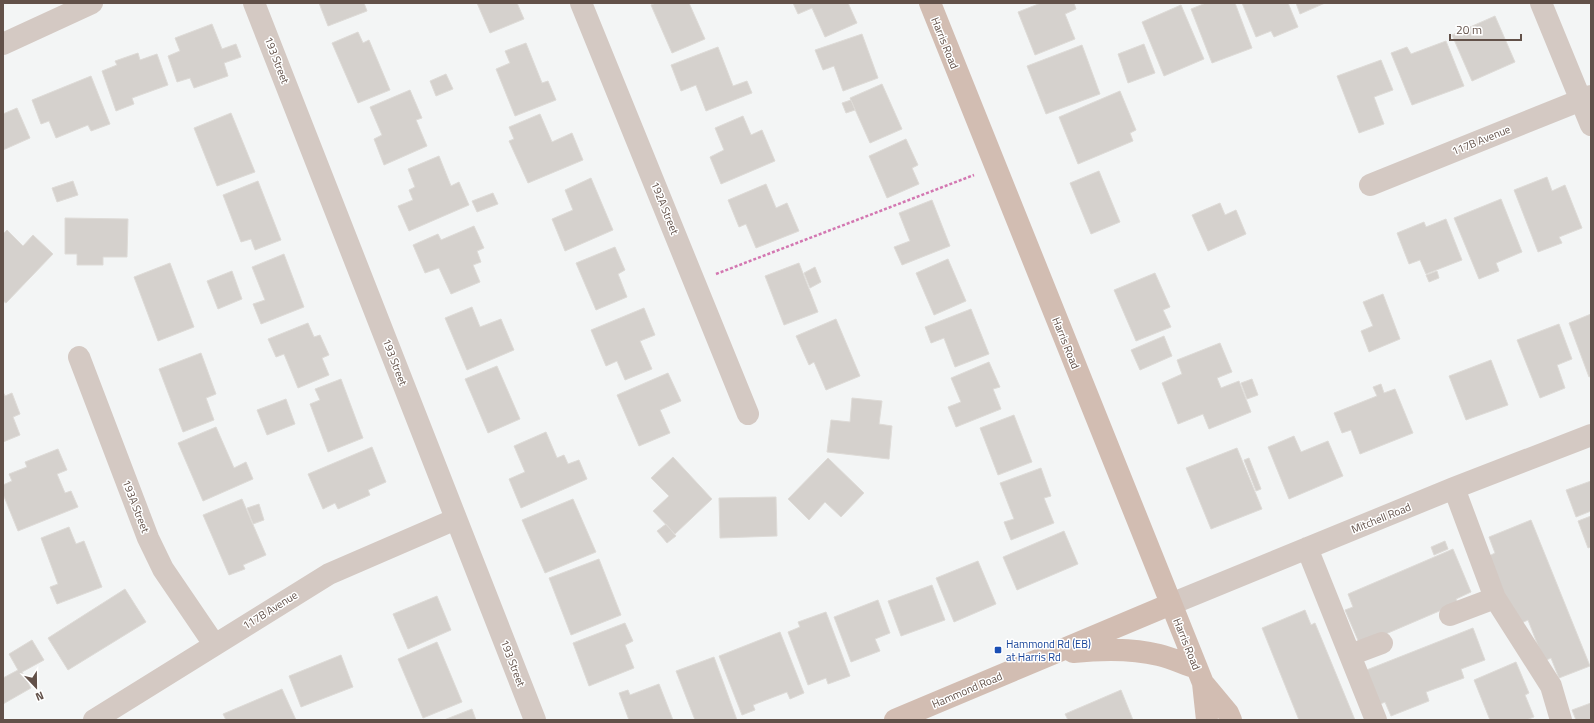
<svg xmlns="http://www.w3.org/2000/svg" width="1594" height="723" font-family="'Titillium Web',sans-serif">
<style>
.building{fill:#d5d1cd;stroke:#dedbd7}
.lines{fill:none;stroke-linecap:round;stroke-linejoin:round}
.path{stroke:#d377b1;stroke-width:2.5;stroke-dasharray:3 2;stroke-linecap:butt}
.minor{stroke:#d4c9c3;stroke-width:22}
.major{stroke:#d2bdb2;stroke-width:22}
.transit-dot{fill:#1a4fb4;stroke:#fff;stroke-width:1.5}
.labels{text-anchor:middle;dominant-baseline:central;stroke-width:3;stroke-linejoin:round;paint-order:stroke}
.street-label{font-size:11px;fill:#625149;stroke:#fff}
.transit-label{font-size:11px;fill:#164399;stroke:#fff;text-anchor:start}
</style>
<rect width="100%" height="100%" fill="#f3f5f5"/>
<path class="building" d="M319,3H364L367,11L328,26Z
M477,3H517L524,19L490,33Z
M656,3H689L705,39L672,53L651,5Z
M793,3H848L857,23L825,37L812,8L798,14Z
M1041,3H1074L1076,9L1065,14L1075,39L1035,55L1018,12Z
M1206,3H1235L1252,48L1212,63L1191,9Z
M1242,3H1288L1298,27L1274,37L1271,31L1256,37Z
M1296,3H1325L1300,14Z
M1181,5L1204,59L1164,76L1142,22Z
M1495,16L1515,62L1472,81L1452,35Z
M212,24L222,49L236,44L241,57L224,63L228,76L194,88L190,78L177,82L168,56L180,51L175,38Z
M358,32L363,43L369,40L390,90L358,103L332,43Z
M862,34L878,78L843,91L834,66L823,70L815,50Z
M1446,41L1464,86L1412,105L1391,53L1407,47L1411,54Z
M526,43L542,83L548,81L556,100L515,116L496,69L510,63L505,51Z
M1144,44L1155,73L1128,83L1118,54Z
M1082,45L1100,94L1046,114L1027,66Z
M718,47L733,86L747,81L752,93L706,111L696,85L681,91L671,65Z
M138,53L140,60L157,54L168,85L132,98L134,104L116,111L102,71L117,65L115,61Z
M1381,60L1393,90L1374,97L1384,124L1359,133L1337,76Z
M446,74L453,89L436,96L430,81Z
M91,76L110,124L91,131L88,125L56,138L49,121L41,124L32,100Z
M882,84L902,129L870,143L850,98Z
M410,90L422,118L416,120L427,146L384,165L374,139L382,135L370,107Z
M1120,91L1136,130L1130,133L1133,141L1078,164L1059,117Z
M851,100L855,110L846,113L842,103Z
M17,108L30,138L3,150V114Z
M231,113L255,172L217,186L194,128Z
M540,114L552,142L572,133L583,160L528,183L509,141L514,139L509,127Z
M743,116L751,135L762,130L775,161L721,184L710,157L724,150L715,128Z
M906,139L918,165L912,168L919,184L887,198L869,156Z
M439,156L451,186L459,182L469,205L409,231L398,206L413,200L409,190L415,187L408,169Z
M1099,171L1120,222L1091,234L1070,183Z
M1547,177L1552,191L1565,185L1582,228L1559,237L1562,243L1538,252L1514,190Z
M591,178L613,230L565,251L552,219L573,210L565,190Z
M73,181L78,195L57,202L52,188Z
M258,181L281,240L255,250L251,239L241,242L223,195Z
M766,184L776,208L787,203L799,231L756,248L746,224L739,227L728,200Z
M493,193L498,204L477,212L472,201Z
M1501,199L1522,252L1496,263L1499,271L1479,279L1454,218Z
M932,200L950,246L902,265L894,247L910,241L899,213Z
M1220,203L1225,215L1236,210L1246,234L1208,251L1192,215Z
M65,218L128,219L127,257H103V265H77V254H65Z
M1446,219L1462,260L1426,274L1420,260L1409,264L1397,233L1424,222L1426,227Z
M474,226L484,248L477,251L481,262L473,265L480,282L451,294L439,268L425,273L413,245L438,234L441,240Z
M7,230L23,246L33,235L53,254L6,303L3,301V234Z
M615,247L625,270L618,274L627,297L596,310L576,263Z
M284,254L304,307L261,324L253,304L265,300L252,267Z
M948,259L966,301L934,315L916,273Z
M170,263L194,327L158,341L134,277Z
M799,263L818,312L784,325L765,276Z
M815,267L821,282L810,288L804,273Z
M232,271L242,299L218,309L207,281Z
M1437,271L1439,278L1429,282L1426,275Z
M1155,273L1170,307L1163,310L1171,327L1136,341L1114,290Z
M1383,294L1400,339L1369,352L1361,331L1373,326L1363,302Z
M472,307L480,327L501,319L514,350L467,370L445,318Z
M644,308L655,335L640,341L652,369L625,380L617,361L606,366L591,330Z
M971,309L989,354L955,367L944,338L931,343L925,327Z
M1591,314V376L1589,377L1569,323Z
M836,319L860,376L826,390L814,362L809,365L796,336Z
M308,323L314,337L320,335L329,355L322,358L329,375L298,388L284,354L276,357L268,339Z
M1559,324L1572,359L1557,365L1565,388L1540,398L1517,340Z
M1164,336L1172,356L1140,370L1131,350Z
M1220,343L1232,372L1217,378L1221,388L1239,381L1251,412L1209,429L1203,414L1178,424L1162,383L1182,374L1177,360Z
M201,353L216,394L206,398L214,420L183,432L159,369Z
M1491,360L1508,405L1466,420L1449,376Z
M989,362L1000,387L993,389L1001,409L956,427L948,407L961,402L951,378Z
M497,366L520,419L488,433L465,379Z
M668,373L681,401L660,410L670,433L639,446L617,395Z
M341,379L363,438L328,452L310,404L320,400L315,389Z
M1252,379L1258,395L1247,399L1241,383Z
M1381,384L1384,393L1395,389L1413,433L1360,454L1351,430L1342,433L1334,413L1377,396L1373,387Z
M3,392L5,396L12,393L20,414L13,417L20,435L3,442Z
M852,398L882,401L879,424L892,426L889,459L827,452L831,420L850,422Z
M286,399L295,424L267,435L257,410Z
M1014,415L1032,462L998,475L980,428Z
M216,427L234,468L246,462L253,479L203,501L178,443Z
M546,432L557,458L564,455L568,464L579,460L587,479L521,508L509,479L525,472L514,446Z
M1294,436L1301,452L1328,441L1343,476L1289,499L1268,447Z
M372,447L386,482L368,490L370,495L338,509L335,503L323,509L308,474Z
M1237,448L1262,509L1211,529L1186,468Z
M58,449L67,470L57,474L65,493L71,491L78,507L18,531L3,494V485L12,481L9,474L27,467L25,462Z
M673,457L712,499L675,534L653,511L669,496L651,478Z
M828,458L864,493L841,517L825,502L809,520L788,499Z
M1249,458L1261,489L1256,491L1244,460Z
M1041,468L1051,496L1044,498L1054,523L1011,540L1004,522L1014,519L1000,483Z
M1591,481V511L1576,517L1566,490Z
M776,497L777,536L720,538L719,498Z
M242,499L266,555L243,565L245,569L229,575L203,515Z
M573,499L596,552L545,573L522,520Z
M259,504L264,520L253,524L247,508Z
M1591,516V547L1588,548L1578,521Z
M1531,520L1590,666L1559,678L1551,658L1544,661L1528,620L1517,625L1489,556L1495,553L1489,537Z
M666,524L676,536L667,543L657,531Z
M69,527L76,544L84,541L102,587L57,604L50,587L58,584L41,538Z
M1064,531L1078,564L1017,590L1003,557Z
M1445,541L1448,549L1434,555L1431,547Z
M1453,549L1471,592L1456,599L1458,603L1360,645L1345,610L1353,607L1348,594Z
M599,559L621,615L571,635L549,578Z
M978,561L996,604L954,622L936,578Z
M932,585L945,620L901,636L888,601Z
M125,589L146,622L68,670L48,638Z
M437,596L451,630L408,649L393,614Z
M878,600L890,633L875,639L880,651L851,662L834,617Z
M1305,610L1311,625L1315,623L1355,720H1299L1262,628Z
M826,612L850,676L828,684L826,678L808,685L788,632L800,627L798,622Z
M625,623L633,641L625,645L634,668L589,686L573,643Z
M1473,628L1485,660L1461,669L1464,678L1426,692L1429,701L1391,716L1385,702L1378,705L1364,671Z
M780,632L804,693L790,699L787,692L753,705L755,710L742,715L719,656Z
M32,640L44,660L22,672L31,688L3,704V678L18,670L9,654Z
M437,642L462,702L423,718L398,659Z
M341,655L353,687L301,707L289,676Z
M714,657L737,720H695L676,671Z
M1516,662L1529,693L1525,695L1534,717L1526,720H1490L1474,680Z
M659,684L673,720H629L619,693L628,690L630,695Z
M282,689L296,720H226L223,714Z
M1121,690L1133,720H1068L1065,714Z
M1591,703V720H1576L1572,710Z
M472,709L476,720H444Z"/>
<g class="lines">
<path class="path" d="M716,274L974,175"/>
<path class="minor" d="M254,3L535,720
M581,3L748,414
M1541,3L1591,125
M3,44L92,3
M1370,185L1591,96
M79,357L148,538L163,569L214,644
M1454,488L1495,598L1551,686L1561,720
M1307,548L1376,720
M1171,604L1454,488L1591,435
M1450,615L1495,598
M1350,655L1382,643
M94,720L329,574L456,519"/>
<path class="major" d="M930,3L1203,683L1207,720
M1073,652C1102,649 1130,648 1159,655C1172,658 1184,664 1197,668
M1203,683L1228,713L1231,720
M895,720L1171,604"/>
</g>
<rect class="transit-dot" x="994" y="646" width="8" height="8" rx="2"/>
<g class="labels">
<g class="street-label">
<text transform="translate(945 43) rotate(68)">Harris Road</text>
<text transform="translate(277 60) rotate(69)">193 Street</text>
<text transform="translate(1481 140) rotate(-22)">117B Avenue</text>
<text transform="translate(665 208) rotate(68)">192A Street</text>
<text transform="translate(1066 343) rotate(68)">Harris Road</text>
<text transform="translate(395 362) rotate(69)">193 Street</text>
<text transform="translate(136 506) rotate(69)">193A Street</text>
<text transform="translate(1381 518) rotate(-22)">Mitchell Road</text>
<text transform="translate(270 610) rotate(-32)">117B Avenue</text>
<text transform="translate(1187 644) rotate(68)">Harris Road</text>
<text transform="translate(513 663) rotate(69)">193 Street</text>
<text transform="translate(967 690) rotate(-23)">Hammond Road</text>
</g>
<g class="transit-label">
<text x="1006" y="644">Hammond Rd (EB)<tspan x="1006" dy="13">at Harris Rd</tspan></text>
</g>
</g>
<rect width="1594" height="723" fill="none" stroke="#625149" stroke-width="8"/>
<g transform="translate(36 687) rotate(158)" stroke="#ffffff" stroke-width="3" paint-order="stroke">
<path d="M0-3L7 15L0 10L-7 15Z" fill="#625149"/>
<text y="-6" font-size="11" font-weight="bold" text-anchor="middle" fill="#625149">N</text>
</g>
<path d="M1450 34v6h71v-6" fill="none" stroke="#625149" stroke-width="2"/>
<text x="1456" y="34" font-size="12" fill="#625149" stroke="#ffffff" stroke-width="3" paint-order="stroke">20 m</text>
</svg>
